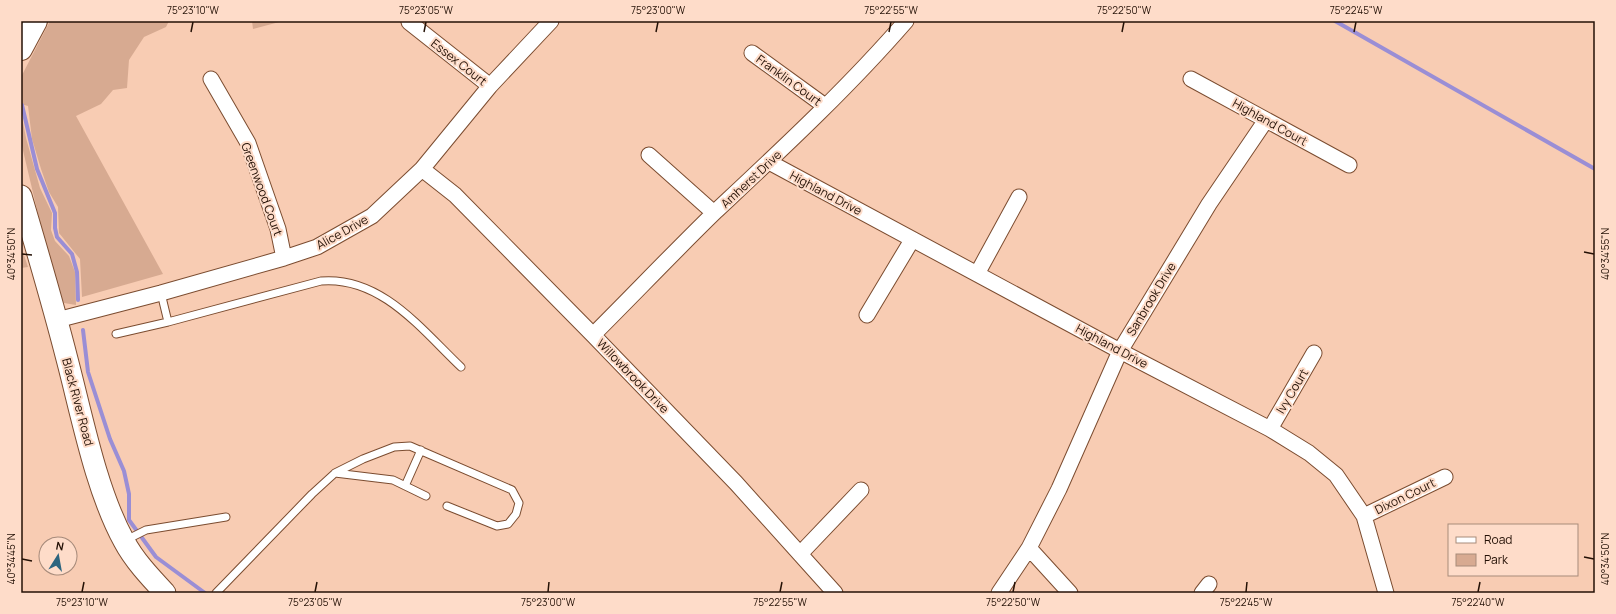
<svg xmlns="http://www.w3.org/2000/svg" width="1616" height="614" font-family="Manrope,sans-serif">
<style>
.green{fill:#d7aa91}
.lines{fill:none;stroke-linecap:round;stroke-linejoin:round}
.stream{stroke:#9a8ed5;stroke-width:4}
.lane-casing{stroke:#7b4c30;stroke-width:9}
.street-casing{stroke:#7b4c30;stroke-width:17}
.secondary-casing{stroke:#7b4c30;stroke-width:23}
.highway-casing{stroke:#7b4c30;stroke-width:24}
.lane{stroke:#fff;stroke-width:7}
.street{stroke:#fff;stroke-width:15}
.secondary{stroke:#fff;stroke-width:21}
.highway{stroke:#fff;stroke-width:22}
.ticks{fill:none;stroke:#241106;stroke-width:1.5}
.labels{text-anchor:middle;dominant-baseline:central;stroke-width:4;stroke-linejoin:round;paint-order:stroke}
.street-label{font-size:12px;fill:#241106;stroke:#fedcc9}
.neatline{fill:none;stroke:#241106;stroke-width:1.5}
.ticks-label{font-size:10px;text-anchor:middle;fill:#241106}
</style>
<rect width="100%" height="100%" fill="#f8ccb3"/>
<path class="green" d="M50,21H169L166,27L144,37L129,60L127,88L113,90L101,104L76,116L163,274L82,297L80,259L59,233L58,207L49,192L41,169L32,139L28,106L21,104V77Z
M252,21H283L253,29Z
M21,112L26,138L40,188L52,213L51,230L55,241L69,256L75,272L76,305L64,303L56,290L21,142Z
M21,246L28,267L21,268Z"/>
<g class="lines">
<path class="stream" d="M1335,21L1595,169
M22,105L37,169L55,213V228L57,237L72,254L77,272L78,300
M83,330L88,372L110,439L124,471L129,494V520L156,557L205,593"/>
<defs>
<path id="lane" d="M161,293L168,322
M116,334L168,322L321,281C381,276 421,329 461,367
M335,473L393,480L426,496
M405,486L421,450
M126,540L146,530L226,517
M216,593L312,494L335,473L363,459L394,447L410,446L512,490L519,503L516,514L508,524L497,526L447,506"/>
<path id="street" d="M409,22L490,86
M752,53L825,106
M211,79L248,143L278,229L284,258
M1191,79L1349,165
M649,155L714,213
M769,162L1120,351L1270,429L1309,453L1336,475L1364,516L1386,593
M422,169L455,195L593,335L736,483L835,593
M977,274L1019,197
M867,315L912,240
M57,320L161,293L284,258L317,247L372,216L422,169L490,86L551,21
M593,335C634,294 674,252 715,212C781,150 847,89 906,21
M1270,429L1314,353
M1364,516L1445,477
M1029,548L1070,593
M800,554L861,490
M999,593L1029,548L1059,489L1120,351L1209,204L1266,120
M1202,593L1209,584"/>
<path id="secondary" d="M21,196C37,250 53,304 67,359C82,416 96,490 124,541C134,560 150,577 165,593"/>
<path id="highway" d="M21,49L36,21"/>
</defs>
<use href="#lane" class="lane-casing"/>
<use href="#street" class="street-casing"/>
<use href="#secondary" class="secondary-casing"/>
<use href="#highway" class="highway-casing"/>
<use href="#lane" class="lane"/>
<use href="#street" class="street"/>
<use href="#secondary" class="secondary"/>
<use href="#highway" class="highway"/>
</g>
<path class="ticks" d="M191,32L193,22M424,32L426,22M656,32L658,22M889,32L891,22M1122,32L1124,22M1354,32L1356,22M1584,252L1594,254M22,254L32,255M1584,557L1594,559M22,559L32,561M82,592L84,582M315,592L317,582M548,592L549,582M780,592L782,582M1013,592L1015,582M1246,592L1247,582M1478,592L1480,582"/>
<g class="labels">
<g class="street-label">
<text transform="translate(459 62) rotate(38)">Essex Court</text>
<text transform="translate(789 80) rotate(36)">Franklin Court</text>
<text transform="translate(1270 122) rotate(29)">Highland Court</text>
<text transform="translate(751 179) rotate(-43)">Amherst Drive</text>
<text transform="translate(262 189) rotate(70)">Greenwood Court</text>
<text transform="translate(826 193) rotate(28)">Highland Drive</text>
<text transform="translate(342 232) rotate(-29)">Alice Drive</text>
<text transform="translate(1151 299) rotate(-59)">Sanbrook Drive</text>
<text transform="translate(1112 346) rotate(28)">Highland Drive</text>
<text transform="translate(633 376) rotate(46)">Willowbrook Drive</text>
<text transform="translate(1292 391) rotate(-59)">Ivy Court</text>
<text transform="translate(78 402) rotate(75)">Black River Road</text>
<text transform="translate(1405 496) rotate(-26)">Dixon Court</text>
</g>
</g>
<rect width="1616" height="614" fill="none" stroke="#fedcc9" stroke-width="44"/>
<rect x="1448" y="524" width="130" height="52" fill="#fedcc9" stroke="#a78b7b"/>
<rect x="1456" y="537" width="20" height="6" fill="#ffffff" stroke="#a78b7b"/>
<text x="1484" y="544" font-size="12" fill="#241106">Road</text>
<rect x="1456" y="554" width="20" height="12" fill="#d7aa91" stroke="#a78b7b"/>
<text x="1484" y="564" font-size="12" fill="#241106">Park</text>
<g transform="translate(58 556) rotate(11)"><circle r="19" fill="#fedcc9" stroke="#a78b7b"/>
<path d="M0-3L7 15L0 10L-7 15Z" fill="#2d657f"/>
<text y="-6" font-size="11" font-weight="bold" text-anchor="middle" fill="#241106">N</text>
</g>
<rect x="22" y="22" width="1572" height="570" class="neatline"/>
<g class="ticks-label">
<text x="193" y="14">75°23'10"W</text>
<text x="426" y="14">75°23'05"W</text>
<text x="658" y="14">75°23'00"W</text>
<text x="891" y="14">75°22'55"W</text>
<text x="1124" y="14">75°22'50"W</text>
<text x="1356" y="14">75°22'45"W</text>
<text transform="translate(11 254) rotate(-90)" y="4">40°34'50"N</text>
<text transform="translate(1605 254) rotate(-90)" y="4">40°34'55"N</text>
<text transform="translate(11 559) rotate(-90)" y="4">40°34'45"N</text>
<text transform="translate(1605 559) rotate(-90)" y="4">40°34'50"N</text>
<text x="82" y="606">75°23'10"W</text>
<text x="315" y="606">75°23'05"W</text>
<text x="548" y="606">75°23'00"W</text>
<text x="780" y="606">75°22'55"W</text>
<text x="1013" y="606">75°22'50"W</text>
<text x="1246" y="606">75°22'45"W</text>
<text x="1478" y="606">75°22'40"W</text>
</g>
</svg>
